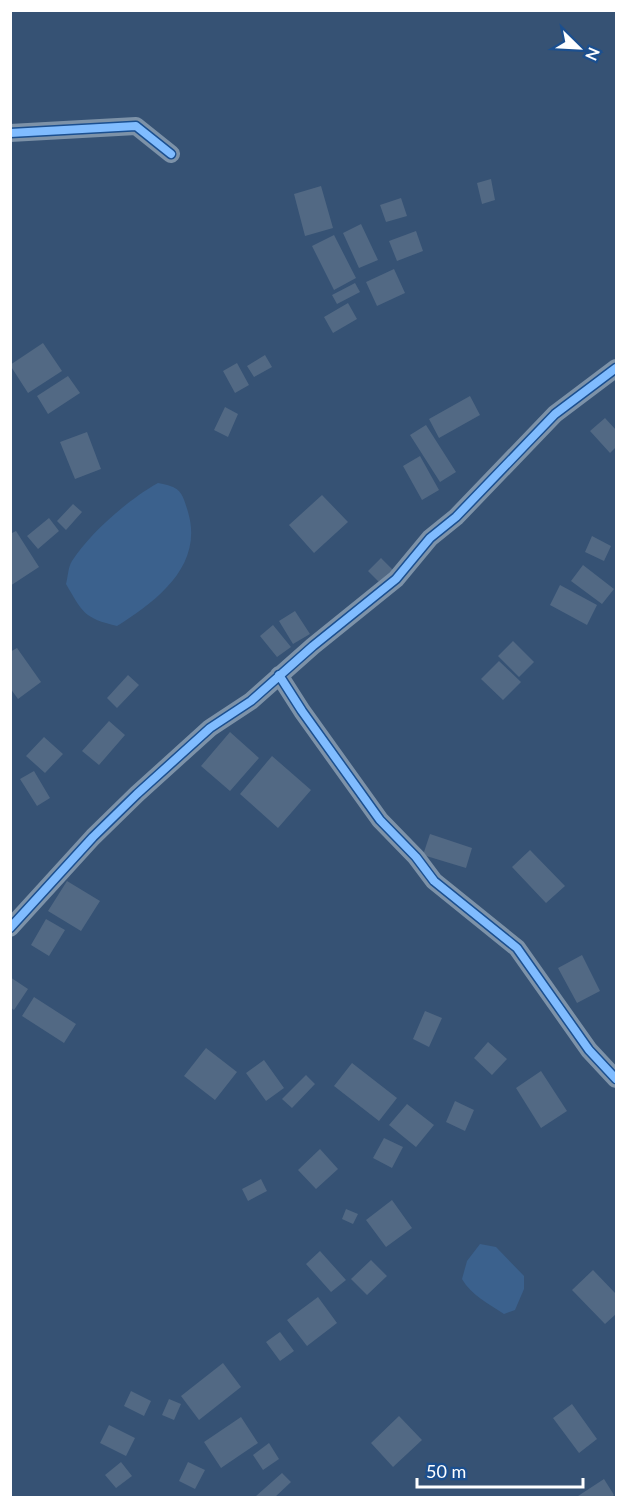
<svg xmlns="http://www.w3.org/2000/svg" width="627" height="1508" font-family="Lato,sans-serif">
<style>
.water{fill:#3b618d}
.building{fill:#526984}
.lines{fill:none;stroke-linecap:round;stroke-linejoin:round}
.street{stroke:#7d92a8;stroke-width:18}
.cycleway-casing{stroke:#1b4f8f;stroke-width:11}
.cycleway{stroke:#80bcff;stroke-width:8}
</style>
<rect width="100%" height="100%" fill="#365274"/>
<path class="water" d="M158,483C180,487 182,491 188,512C204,565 157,601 117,626C84,618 83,613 66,584C68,577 68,567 72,561C90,533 129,499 158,483Z
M480,1244L496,1247L524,1276V1289L515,1310L504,1314C489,1304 471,1295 462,1279L467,1261Z"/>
<path class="building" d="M491,179L495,200L482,204L477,183Z
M321,186L333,228L305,236L294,194Z
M401,198L407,216L386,222L380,205Z
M361,224L378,260L359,268L343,233Z
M416,231L423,251L397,261L389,241Z
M334,235L356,278L334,290L312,246Z
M394,269L405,293L377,306L366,282Z
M355,283L360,292L337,304L332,295Z
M348,303L357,319L333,333L324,317Z
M43,343L62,371L28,393L10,365Z
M265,355L272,367L254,377L247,366Z
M237,363L249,385L235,393L223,371Z
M68,376L80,393L48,414L37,396Z
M470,396L480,415L439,438L429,419Z
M225,407L238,414L228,437L214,430Z
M605,418L616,430V447L610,453L590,431Z
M426,425L456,472L440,482L410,435Z
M87,432L101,469L75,479L60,442Z
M420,456L439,490L422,500L403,466Z
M322,495L348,522L314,553L289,525Z
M73,504L82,512L66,530L57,521Z
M49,518L59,531L38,549L27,536Z
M16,531L39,567L10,586V534Z
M592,536L611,546L604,561L585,552Z
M381,558L393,570L380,583L368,571Z
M583,565L614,589L602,604L571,581Z
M560,585L597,605L587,625L550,605Z
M295,611L310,634L293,644L279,621Z
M273,625L291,647L277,657L260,636Z
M513,641L534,662L519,677L498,656Z
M17,648L41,682L18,699L10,688V652Z
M499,661L521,682L503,700L481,679Z
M128,675L139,685L117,708L107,698Z
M109,721L125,735L99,765L82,751Z
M230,732L259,758L230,791L201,766Z
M44,737L63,754L45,773L26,756Z
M272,756L311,790L278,828L240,794Z
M34,771L50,798L37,806L20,779Z
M430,834L472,848L466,868L423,855Z
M530,850L565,886L546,903L512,867Z
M67,881L100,901L81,931L48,911Z
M46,919L65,930L49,956L31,945Z
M582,955L600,991L577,1003L558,968Z
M10,977L28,989L14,1010L10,1007Z
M34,997L76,1024L64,1043L22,1016Z
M425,1011L442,1018L429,1047L413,1039Z
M488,1042L507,1059L492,1075L474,1058Z
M206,1048L237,1072L215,1100L184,1076Z
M264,1060L284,1088L266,1101L246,1073Z
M352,1063L397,1098L379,1121L334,1086Z
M541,1071L567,1111L541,1128L516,1088Z
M306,1075L315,1084L292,1108L282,1099Z
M455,1101L474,1110L465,1131L446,1122Z
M407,1104L434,1125L416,1147L389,1125Z
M384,1138L403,1147L392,1168L373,1158Z
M320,1149L338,1169L316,1189L298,1170Z
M261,1179L267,1191L248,1201L242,1189Z
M392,1200L412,1228L386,1247L366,1220Z
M346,1209L358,1214L353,1224L342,1219Z
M320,1251L346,1280L331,1292L306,1264Z
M371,1260L387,1276L367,1295L351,1279Z
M593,1270L616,1294V1314L605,1324L572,1290Z
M318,1297L337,1323L307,1346L287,1320Z
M280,1332L294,1351L280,1361L266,1342Z
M223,1363L241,1387L199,1420L181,1396Z
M131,1391L151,1401L144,1416L124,1406Z
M169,1399L181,1404L174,1420L162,1415Z
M572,1404L597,1439L579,1453L553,1418Z
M399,1416L422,1440L393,1467L371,1443Z
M241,1417L258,1443L221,1468L204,1442Z
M109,1425L135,1438L126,1456L100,1443Z
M269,1443L279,1459L263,1470L253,1455Z
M121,1462L132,1476L116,1488L105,1475Z
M188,1462L205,1470L195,1489L179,1481Z
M282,1473L291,1482L274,1498H258L256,1496Z
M604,1479L614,1495L611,1498H575Z"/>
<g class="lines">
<path class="street" d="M10,133L136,126L171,154
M279,675L302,711L380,820L416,857L434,881L517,948L589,1050L616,1079
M10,928L93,837L137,794L210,728L251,701L313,646L396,579L430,538L456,517L555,414L616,368"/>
<defs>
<path id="cycleway" d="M10,133L136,126L171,154
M279,675L302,711L380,820L416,857L434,881L517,948L589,1050L616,1079
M10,928L93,837L137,794L210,728L251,701L313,646L396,579L430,538L456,517L555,414L616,368"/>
</defs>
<use href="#cycleway" class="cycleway-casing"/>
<use href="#cycleway" class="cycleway"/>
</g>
<rect width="627" height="1508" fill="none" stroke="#ffffff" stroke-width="24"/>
<g transform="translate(579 48) rotate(114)" stroke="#1b4f8f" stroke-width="4.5" paint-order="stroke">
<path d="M0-4.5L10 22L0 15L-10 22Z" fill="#ffffff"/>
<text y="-9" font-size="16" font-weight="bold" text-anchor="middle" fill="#ffffff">N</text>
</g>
<path d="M417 1478v9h166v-9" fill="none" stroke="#ffffff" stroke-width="3"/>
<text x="426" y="1478" font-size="18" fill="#ffffff" stroke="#1b4f8f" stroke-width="4.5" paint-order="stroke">50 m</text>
</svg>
